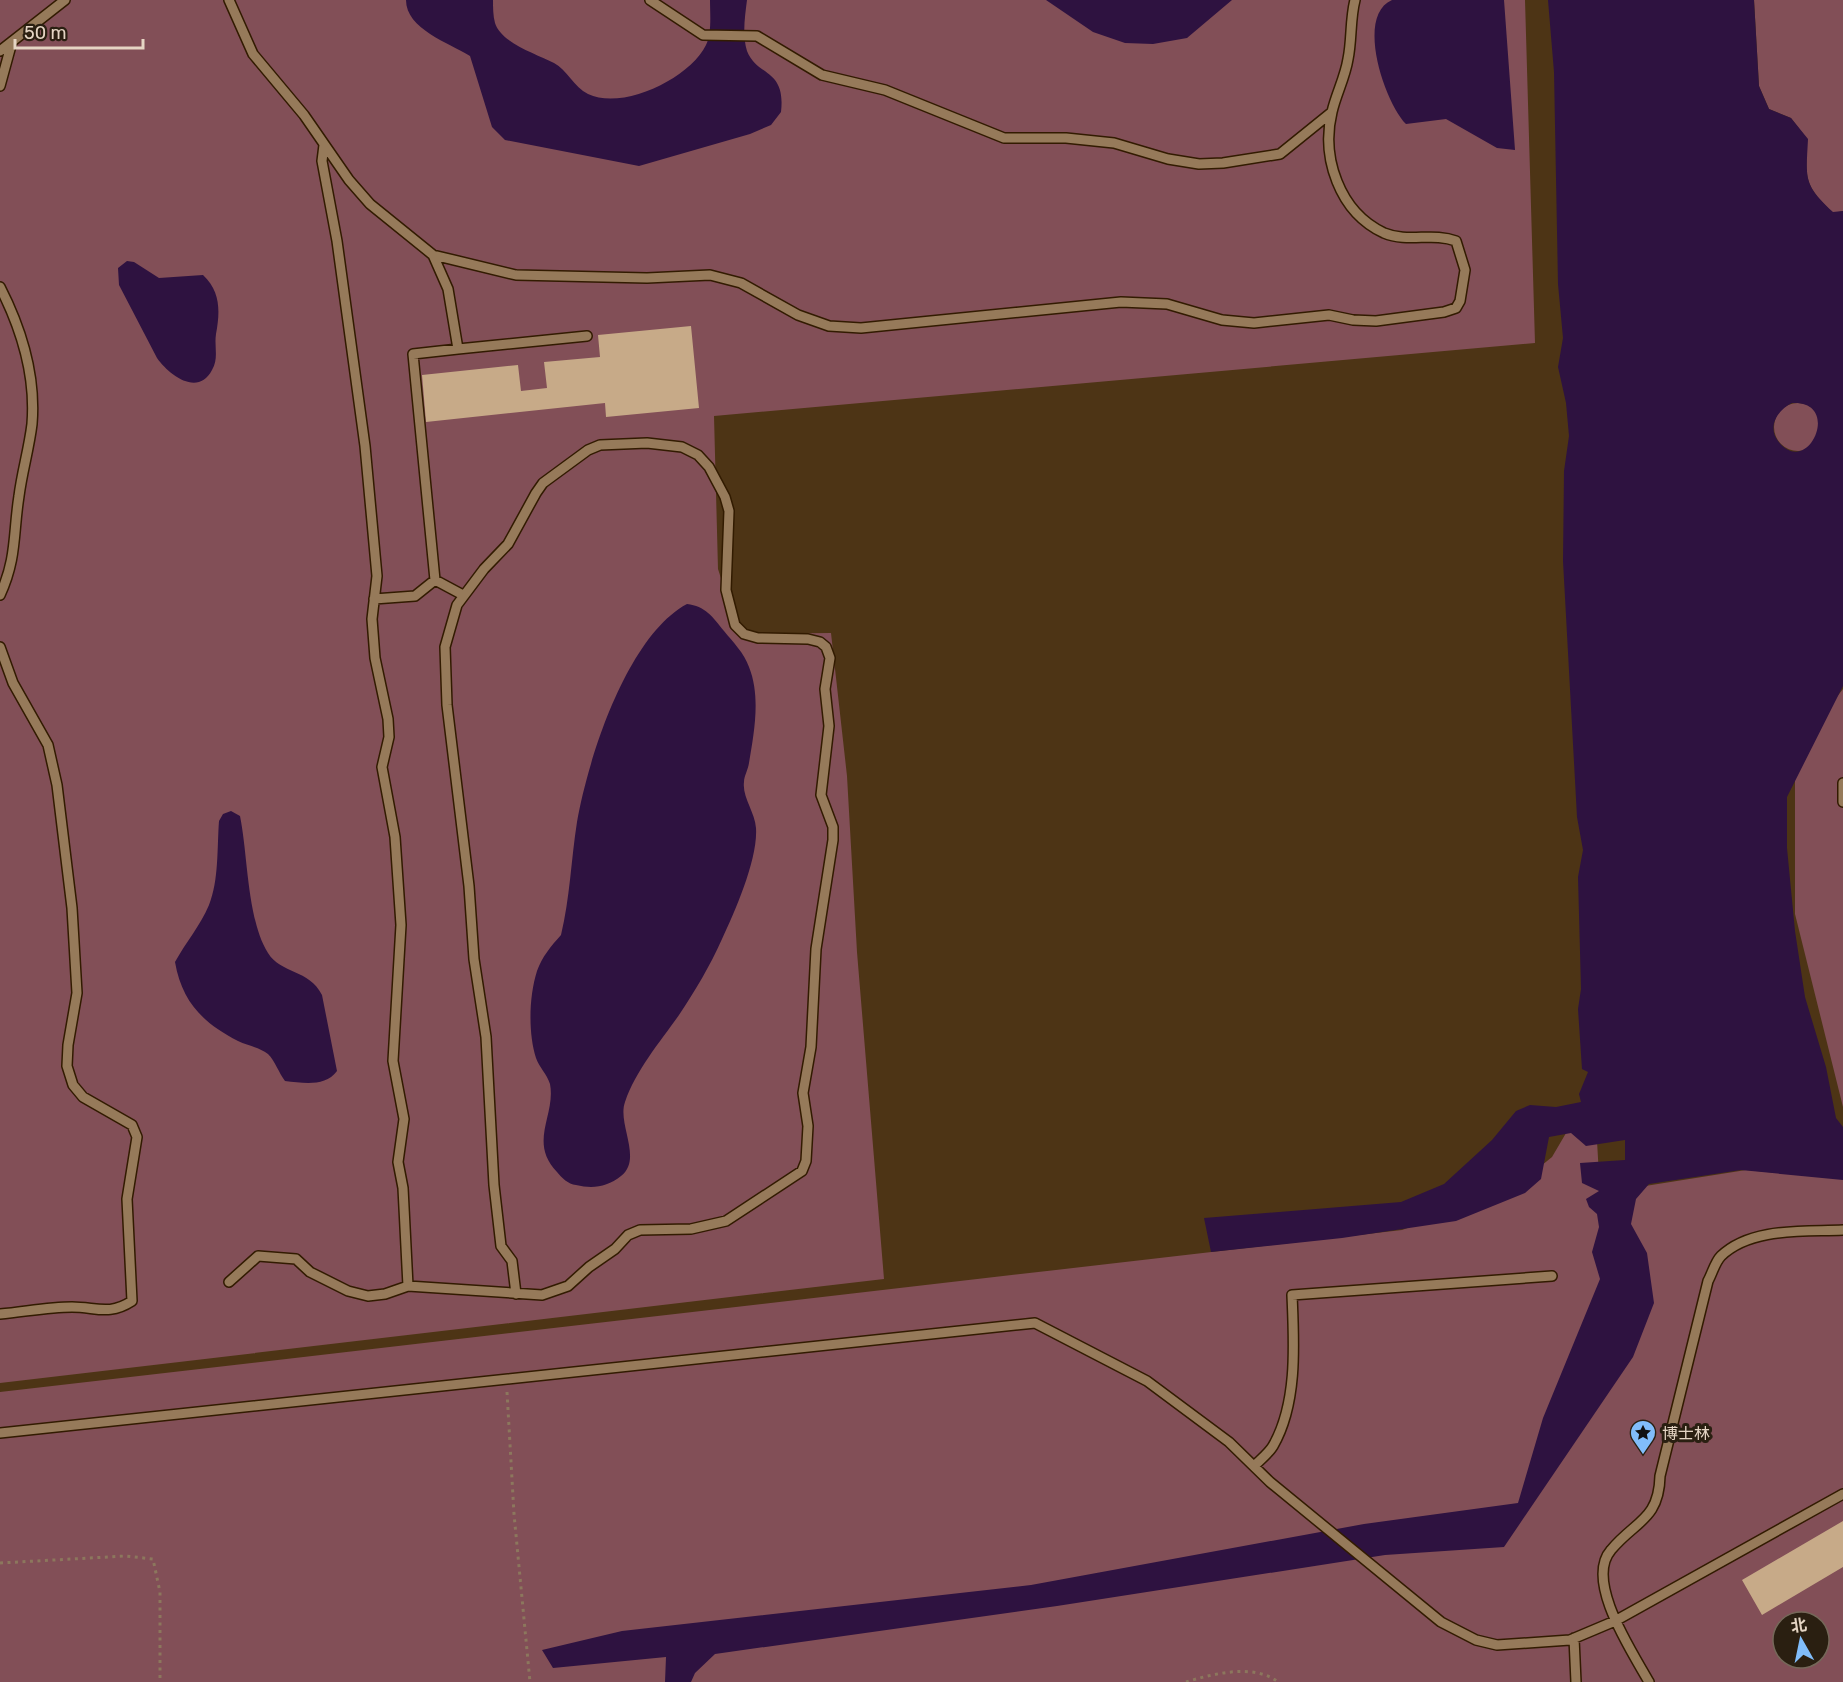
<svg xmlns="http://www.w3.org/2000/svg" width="1843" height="1682" font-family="Rubik,'Noto Sans SC',sans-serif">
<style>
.green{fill:#824f57;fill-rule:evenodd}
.water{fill:#2e1240;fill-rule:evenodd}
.building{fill:#c7aa88}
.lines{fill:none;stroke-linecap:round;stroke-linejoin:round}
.service-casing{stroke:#321b00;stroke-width:12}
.path{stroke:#8c775d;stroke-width:3;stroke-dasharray:3 4.5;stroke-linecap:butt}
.service{stroke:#967a5a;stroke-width:9}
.labels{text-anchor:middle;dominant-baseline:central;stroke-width:6;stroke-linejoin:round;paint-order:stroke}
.poi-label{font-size:16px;fill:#e5d5c4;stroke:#2a1f11;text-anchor:start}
</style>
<rect width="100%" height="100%" fill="#4d3415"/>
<path class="green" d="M0,0H1525L1535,343L714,416L718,569L739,634L831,633L847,776L857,952L884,1279L0,1383Z
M1754,0H1843V211L1833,213C1803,184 1806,179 1807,139L1791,118L1769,109L1759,86Z
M1774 427a24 24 0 1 1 48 0a24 24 0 1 1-48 0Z
M1843,689V1107L1795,914V750Z
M1569,1128L1597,1141L1599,1175L1620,1190L1746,1170L1843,1179V1682H0V1392L1402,1230L1510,1191L1552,1157ZM1783,1622H1819V1658H1783Z"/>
<path class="water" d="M406,0H493C493,7 493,16 495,23C501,43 537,54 554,63C567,70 574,87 588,94C623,111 690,78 706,45C712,34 710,13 710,0H747C745,16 742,35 747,51C757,77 786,68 781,112L771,125L750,134L639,166L505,140L492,127L470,56C449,43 406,29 406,0Z
M1046,0H1232L1187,38L1153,44L1125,43L1093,32Z
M1392,0H1504L1515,150L1497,148L1446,119L1406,124C1385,103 1355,16 1392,0Z
M1548,0H1754L1759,86L1769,109L1791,118L1808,139C1806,179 1803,184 1833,212L1843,211V686L1787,797V848L1795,931L1805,997L1826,1067L1836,1118L1843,1127V1180L1741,1170L1649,1184L1636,1199L1631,1224L1647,1253L1654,1303L1633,1357L1504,1547L1385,1555L1057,1606L715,1654L695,1673L691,1682H665L666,1657L553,1668L542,1650L622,1631L1031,1585L1364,1524L1518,1503L1543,1418L1600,1279L1592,1252L1599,1227L1597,1214L1589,1207L1586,1199L1599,1191L1582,1183L1580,1163L1625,1160V1140L1586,1146L1571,1133L1549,1137L1541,1179L1525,1193L1456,1221L1342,1238L1211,1252L1204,1218L1401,1202L1444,1184L1492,1140L1516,1111L1530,1105L1556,1107L1581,1102L1579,1094L1588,1072L1582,1069L1578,1009L1581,989L1578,877L1583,850L1577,817L1563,561L1564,471L1569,436L1566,403L1558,367L1563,338L1558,284L1554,72ZM1792,403C1843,400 1808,480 1778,441C1767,426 1778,410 1792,403Z
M127,261L134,262L159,278L203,275C221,292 220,312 216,334C214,347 219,358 212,370C198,397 169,375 157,358L119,285L118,268Z
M687,604C705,606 713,617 724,631C733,642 744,653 749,667C761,697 754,733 749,763C748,770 744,776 744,782C742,797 755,812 756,828C758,859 735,911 722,939C710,966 695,991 679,1015C660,1042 636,1070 625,1102C617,1124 643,1159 621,1176C607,1187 593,1189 576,1185C568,1184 562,1178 557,1172C528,1142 556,1115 550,1084C547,1074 539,1067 536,1058C528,1033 529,996 537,971C542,957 551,946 561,935C570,898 571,860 577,822C588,759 627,636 687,604Z
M231,811L240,816C248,855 247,920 268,953C281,974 309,969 322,995L337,1071C325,1087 304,1083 285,1081C279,1073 275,1061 268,1054C259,1047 248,1046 238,1041C203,1023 182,1002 175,962C186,942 200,926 209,905C219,880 217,848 219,821L223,814Z"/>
<path class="building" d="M691,326L699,408L606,417L605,403L426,422L422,375L518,365L521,391L547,388L544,362L600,357L598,335Z
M1843,1521V1567L1762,1615L1742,1580Z"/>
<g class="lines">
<defs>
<path id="service" d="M229,0L253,54L304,115L349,180L370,204L433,255L516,275L647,278L710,275L741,283L798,315L829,326L861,328L1121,302L1167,304L1222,320L1254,323L1329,315L1353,320L1376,321L1444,312L1456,308L1460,301L1465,270L1456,241C1433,232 1408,243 1384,233C1339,212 1321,157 1332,112C1336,94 1345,78 1348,59C1352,40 1350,19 1355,0
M650,0L703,35L757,36L822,75L885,90L1004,138H1066L1114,143L1168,159L1199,164L1223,163L1280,154L1332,112
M0,51L65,0
M0,86L12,42
M324,145L322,161L337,241L365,446L377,576L372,619L375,658L388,719L389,737L382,767L395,837L401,925L393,1061L404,1119L398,1162L403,1188L408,1286
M0,287C22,330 36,375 32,424C29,449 22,472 19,496C13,534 17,558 0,595
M458,349L587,336
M435,580L463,595
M374,599L415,596L435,580L413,354L458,349L448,289L433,255
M0,647L13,683L48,745L57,785L72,908L77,993L68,1045L67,1066L73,1085L83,1097L132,1125L137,1137L127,1199L132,1301C109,1316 96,1307 72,1307C48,1307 24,1312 0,1314
M1843,783V802
M229,1282L258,1256L296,1259L310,1272L348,1291L368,1296L385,1294L408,1286L542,1295L568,1286L589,1267L615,1249L628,1235L640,1230L691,1229L726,1221L802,1171L806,1161L808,1126L803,1093L811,1047L816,949L833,840V827L821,795L829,726L825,689L830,658L826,647L820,642L808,639L758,638L744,634L735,625L726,590L729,511L725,497L709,467L698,455L682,447L647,443L600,445L588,450L543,483L536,493L508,544L484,569L457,605L445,647L447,705L469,886L474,959L486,1037L494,1185L501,1246L512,1261L516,1294
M0,1433L1035,1323L1147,1381L1229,1442L1270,1482L1441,1622L1476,1640L1497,1645L1570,1640L1615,1621L1843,1494
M1254,1466C1260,1460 1269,1453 1273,1446C1298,1403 1294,1342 1292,1295L1552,1276
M1574,1638L1576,1682
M1649,1682C1633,1653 1584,1581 1611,1550C1635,1521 1659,1520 1660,1476L1708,1281C1712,1274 1715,1262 1721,1256C1751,1227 1804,1232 1843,1230"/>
</defs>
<use href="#service" class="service-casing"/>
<path class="path" d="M507,1392L514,1514L530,1682
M0,1563L125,1556L153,1559L160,1592V1682
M1186,1682C1212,1674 1254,1663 1278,1682"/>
<use href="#service" class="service"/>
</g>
<defs>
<symbol id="sight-pin" viewBox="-11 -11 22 30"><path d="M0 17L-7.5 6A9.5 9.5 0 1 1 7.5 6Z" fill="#81bdfa" stroke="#2a1f11"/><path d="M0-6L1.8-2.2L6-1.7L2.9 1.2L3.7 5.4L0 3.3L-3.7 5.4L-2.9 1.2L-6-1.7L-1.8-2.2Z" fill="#111"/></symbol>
</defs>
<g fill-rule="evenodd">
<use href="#sight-pin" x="1628" y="1418" width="30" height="40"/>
</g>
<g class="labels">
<g class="poi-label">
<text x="1662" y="1433">博士林</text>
</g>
</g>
<g transform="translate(1801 1640) rotate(351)"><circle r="28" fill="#2a1f11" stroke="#756859" stroke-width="1.5"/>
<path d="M0-4.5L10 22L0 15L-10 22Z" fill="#81bdfa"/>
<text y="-9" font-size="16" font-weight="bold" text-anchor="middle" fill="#e5d5c4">北</text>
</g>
<path d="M15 39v9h128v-9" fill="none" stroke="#e5d5c4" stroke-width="3"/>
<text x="24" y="39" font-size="18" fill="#e5d5c4" stroke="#2a1f11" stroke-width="4.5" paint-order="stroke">50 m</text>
</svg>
